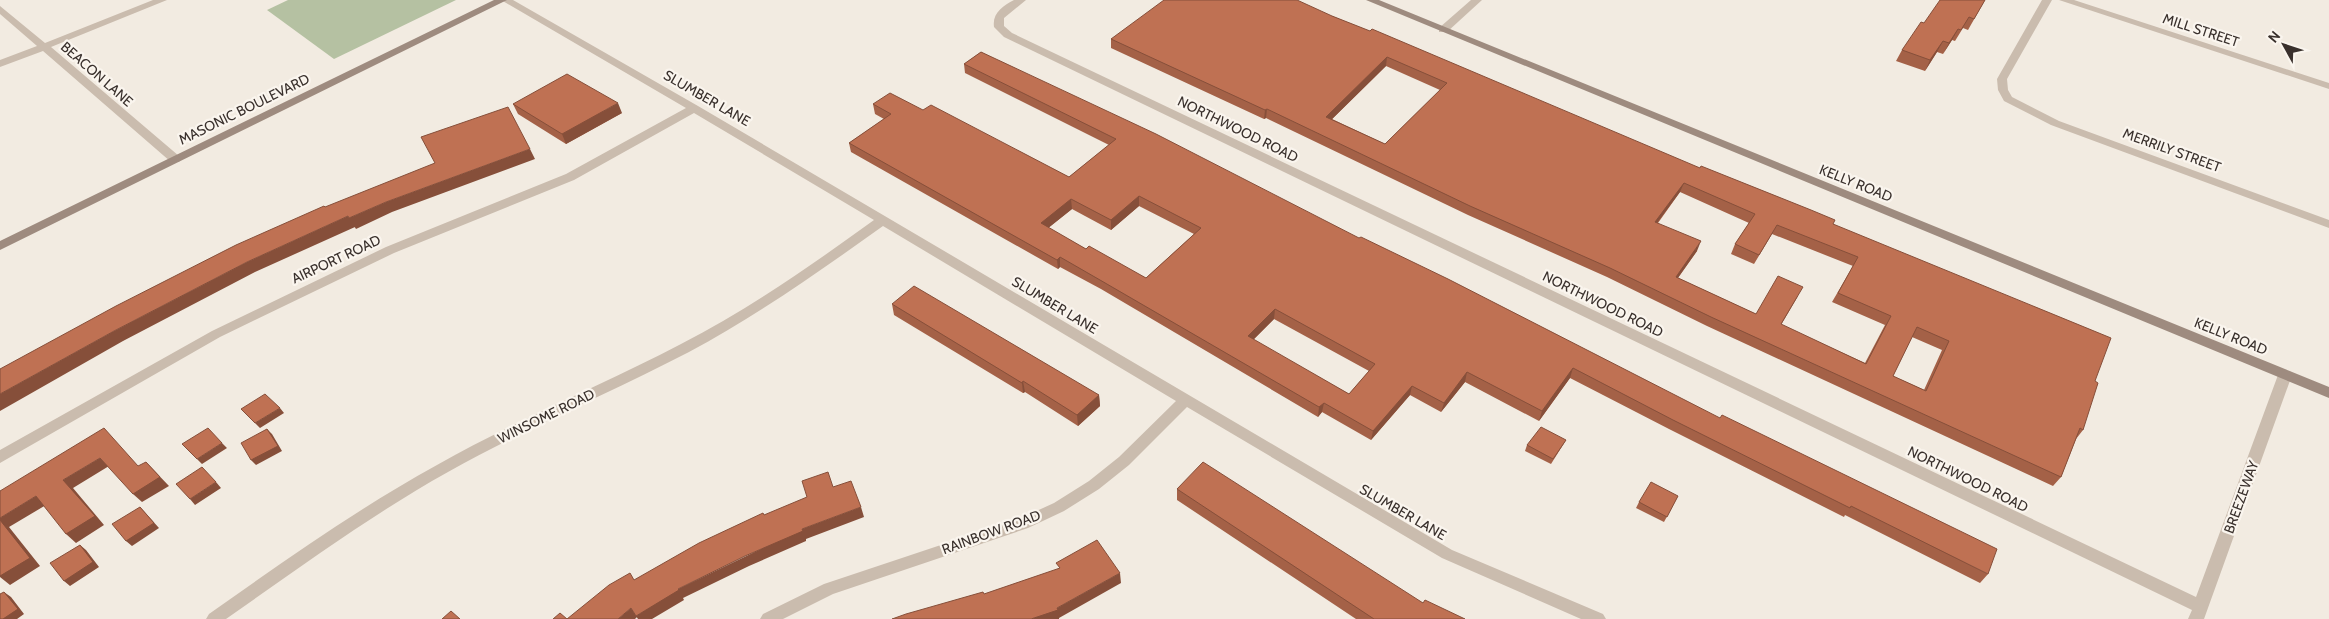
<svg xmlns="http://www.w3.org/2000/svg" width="2329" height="619" font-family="Cabin,sans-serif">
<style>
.green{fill:#b5c1a2}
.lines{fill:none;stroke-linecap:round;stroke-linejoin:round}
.street{fill:#cabcae;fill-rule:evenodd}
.secondary{fill:#9e8b7f;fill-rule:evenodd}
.wall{fill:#a46147;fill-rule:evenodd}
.shaded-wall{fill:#864f3a}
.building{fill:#bf7153;stroke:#864f3a;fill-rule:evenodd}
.labels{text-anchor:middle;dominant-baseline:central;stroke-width:4.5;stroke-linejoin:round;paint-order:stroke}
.street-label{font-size:14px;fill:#39302c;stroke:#faf5ee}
</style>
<rect width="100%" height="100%" fill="#f2ebe1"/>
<path class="green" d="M288,0H456L334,59L267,10Z"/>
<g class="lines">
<path class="street" d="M153,0H167L51,47L179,156L181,159L179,162H171L43,51L0,67V60L37,46L0,14V6L45,43Z
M501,0H513L698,106L1452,550L1603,614L1606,619H1581L1442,558L1187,407L1129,465L1099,489L1064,511L1028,528L833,594L783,619H760L763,614L824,584L1019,519L1054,503L1089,481L1119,457L1176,401L883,226C820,271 758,315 689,352C610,393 526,428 448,472C371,515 299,568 226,619H206L209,614C283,562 357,509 437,465C516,420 601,386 681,344C749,309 812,265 874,220L694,113L574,180L394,253L220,337L0,463V450L212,331L386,247L566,174L686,108Z
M1014,0H1026L1004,18V26L1012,33L2196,597L2278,375L2280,371H2290L2292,375L2204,619H2188L2192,610L1004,37L994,27C992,13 1003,6 1014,0Z
M1471,0H1482L1447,32H1439V28Z
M2042,0H2052L2007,79L2008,90L2012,97L2059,121L2329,220V228L2051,125L2004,101L1998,90L1997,79Z
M2059,0H2074L2329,83V89Z"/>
<path class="secondary" d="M494,0H507L0,250V241Z
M1366,0H1379L2329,387V398Z"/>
</g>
<path class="wall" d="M1985,0L1968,30L1963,28L1955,41L1952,40L1943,54L1937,52L1925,71L1896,61L1902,50L1924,23Z
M1332,16L1833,224L2095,381L2083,430L2076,439L2061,477L2053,486L1707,326L1607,277L1468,215L1266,118L1264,119L1111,48V39ZM1386,66L1440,90L1385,144L1332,119ZM1680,192L1749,223L1735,244L1731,254L1754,264L1772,234L1853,266L1832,302L1885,325L1865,363L1781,325L1798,296L1756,314L1678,278L1697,251L1658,223ZM1912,337L1942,350L1924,390L1893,376Z
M981,52L1988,574L1980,583L1845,515L1844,517L1669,429L1570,378L1539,421L1465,382L1441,412L1410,395L1371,440L1322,412L1318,417L1101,289L1060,267L1058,269L851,152L849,143L884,119L875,114L873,104L923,110L1069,177L1109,145L965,73L964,64ZM1139,206L1194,234L1146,278L1086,249L1048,228L1072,209L1111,230ZM1274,319L1369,371L1349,394L1253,340Z
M513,104L622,113L566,144L518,114Z
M892,304L1099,395L1100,406L1078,426L1025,392L1023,393L894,315Z
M1566,440L1563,445L1551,464L1525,451L1527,445Z
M1177,489L1423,603L1465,619H1356L1177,500Z
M1678,496L1664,522L1636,508L1639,502Z"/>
<path class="shaded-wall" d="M1958,29L1952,40L1943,54L1949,43Z
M1943,41L1937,52L1925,71L1930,60Z
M1387,57L1386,66L1325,126L1326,117Z
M618,103L622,113L566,144L562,134Z
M1267,109L1266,118L1264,119L1265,110Z
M530,149L535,159L392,212L356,229L349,218L386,202Z
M1684,183L1680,192L1651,231L1655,222Z
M1139,196V206L1111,230V220Z
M1071,199L1072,209L1042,233L1041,223Z
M348,216L355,227L255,272L123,341L0,411V394L114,331L247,262Z
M1701,241L1697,251L1672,286L1676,277Z
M1060,257V267L1058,269L1057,260Z
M1275,309L1274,319L1247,346L1248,336Z
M1573,368L1570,378L1539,421L1542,411Z
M1467,372L1465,382L1441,412L1444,403Z
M1023,381L1025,392L1023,393L1022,383Z
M1412,386L1410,395L1371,440L1373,431Z
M1099,395L1100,406L1078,426L1077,415Z
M1324,403L1322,412L1318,417L1319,407Z
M280,408L284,413L260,428L255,423Z
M267,429L272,434L282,451L256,465L251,460Z
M222,443L227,448L202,464L197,459Z
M100,458L109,466L73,488L104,525L76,543L66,534L63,480Z
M146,462L169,486L142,502L133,494Z
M216,482L221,488L195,505L190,499Z
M36,496L46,505L9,527L40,566L10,585L0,577V518Z
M140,507L159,528L132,546L126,541Z
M861,507L864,517L806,539V541L749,566L683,598L684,600L652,619H638L636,616L678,589L802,529Z
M80,545L86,550L99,567L70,586L64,581Z
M1120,573L1121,583L1059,618V619H1031L1057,608Z
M4,592L11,597L24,614L17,619H3Z
M631,608L637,617L635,619H618Z"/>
<path class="building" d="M1164,0H1297L1332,16L1370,31L1372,29L1700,168L1701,166L1811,210L1835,220L1833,224L2111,338L2095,381L2098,383L2083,430L2080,428L2061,477L1711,317L1610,268L1470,206L1267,109L1265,110L1111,39ZM1387,57L1447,83L1385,144L1326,117ZM1684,183L1755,214L1735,244L1759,255L1777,225L1858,257L1838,293L1891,316L1866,364L1781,324L1803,287L1778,276L1756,314L1676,277L1701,241L1655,222ZM1917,327L1949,341L1926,391L1893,376Z
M1940,0H1985L1974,19L1969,17L1961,30L1958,29L1949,43L1943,41L1930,60L1902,50L1921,22L1924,23Z
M981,52L1156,134L1359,238L1361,237L1448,279L1720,418L1722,415L1997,549L1988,574L1851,506L1850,508L1673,420L1573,368L1542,411L1467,372L1444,403L1412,386L1373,431L1324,403L1319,407L1100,280L1060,257L1057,260L849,143L891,114L873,104L890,93L923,110L931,105L1069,177L1116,139L964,64ZM1139,196L1201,228L1146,278L1089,246L1086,249L1041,223L1071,199L1111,220ZM1275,309L1375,364L1349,394L1248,336Z
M567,74L618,103L562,134L513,104Z
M508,107L530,149L386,202L349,218L348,216L247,262L114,331L0,394V369L116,306L236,245L324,206L325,207L435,163L421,137Z
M914,286L1099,395L1077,415L1023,381L1022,383L892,304Z
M265,394L280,408L255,423L241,409Z
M1541,427L1566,440L1553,459L1527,445Z
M104,428L138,466L146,462L160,477L133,494L100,458L63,480L95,516L66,534L36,496L0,518V491Z
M208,428L222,443L197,459L182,444Z
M267,429L278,446L251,460L241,443Z
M1203,462L1423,603L1425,600L1465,619H1374L1177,489Z
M202,467L216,482L190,499L176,484Z
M828,472L833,487L851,481L861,507L802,529L803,531L745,556L678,589L679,590L636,616L631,608L618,619H567L609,585L630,573L634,580L699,543L763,513L764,515L807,497L802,481Z
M1651,482L1678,496L1667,517L1639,502Z
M140,507L154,523L126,541L112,524Z
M0,520L30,558L0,576Z
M1097,540L1120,573L1057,608L1058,610L1031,619H892L906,614L983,592L984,594L1060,568L1056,563Z
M80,545L93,562L64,581L50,563Z
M4,592L18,609L3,619H0V594Z
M451,611L460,619H442Z
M560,613L567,619H553Z"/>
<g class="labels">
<g class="street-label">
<text transform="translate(2201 30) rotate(18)">MILL STREET</text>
<text transform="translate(97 74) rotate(41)">BEACON LANE</text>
<text transform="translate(707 98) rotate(30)">SLUMBER LANE</text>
<text transform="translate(244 109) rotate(-26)">MASONIC BOULEVARD</text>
<text transform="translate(1238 129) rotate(26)">NORTHWOOD ROAD</text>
<text transform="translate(2172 150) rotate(20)">MERRILY STREET</text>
<text transform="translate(1856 183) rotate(22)">KELLY ROAD</text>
<text transform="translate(336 259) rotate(-25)">AIRPORT ROAD</text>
<text transform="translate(1603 304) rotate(26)">NORTHWOOD ROAD</text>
<text transform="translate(1055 305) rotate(31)">SLUMBER LANE</text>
<text transform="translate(2231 336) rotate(22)">KELLY ROAD</text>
<text transform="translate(546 416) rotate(-26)">WINSOME ROAD</text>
<text transform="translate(1968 479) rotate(26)">NORTHWOOD ROAD</text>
<text transform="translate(2241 497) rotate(-70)">BREEZEWAY</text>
<text transform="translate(1403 512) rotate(30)">SLUMBER LANE</text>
<text transform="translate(991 532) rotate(-20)">RAINBOW ROAD</text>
</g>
</g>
<g transform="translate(2284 45) rotate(310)" stroke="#faf5ee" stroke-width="4" paint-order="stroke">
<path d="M0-4L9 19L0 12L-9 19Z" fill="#39302c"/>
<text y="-8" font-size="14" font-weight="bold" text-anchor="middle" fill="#39302c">N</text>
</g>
</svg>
